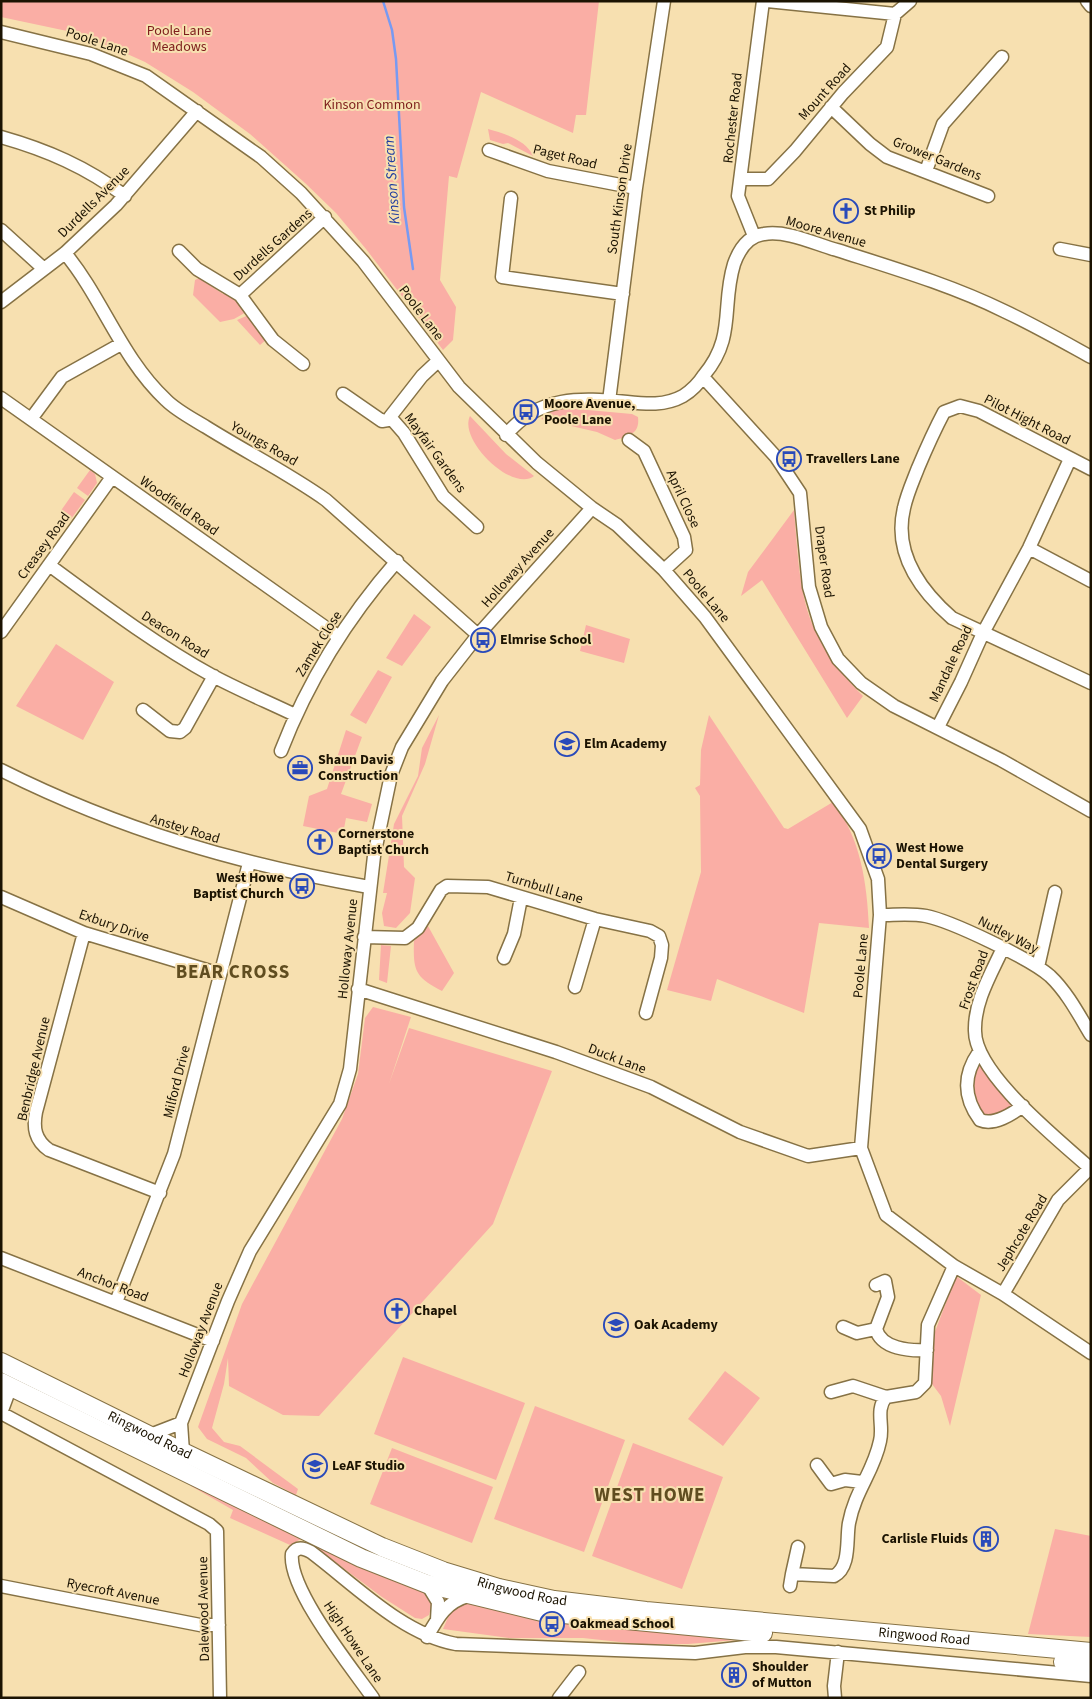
<svg xmlns="http://www.w3.org/2000/svg" width="1092" height="1699" font-family="'Source Sans 3',sans-serif">
<style>
.green{fill:#faaea5}
.lines{fill:none;stroke-linecap:round;stroke-linejoin:round}
.stream{stroke:#779af2;stroke-width:2.5}
.minor-casing{stroke:#867245;stroke-width:15}
.highway-casing{stroke:#867245;stroke-width:20}
.minor{stroke:#fff;stroke-width:12}
.highway{stroke:#fff;stroke-width:18}
.labels{text-anchor:middle;dominant-baseline:central;stroke-width:4;stroke-linejoin:round;paint-order:stroke}
.park-label{font-size:14px;fill:#7d1c1b;stroke:#f7e0b0}
.street-label{font-size:14px;fill:#1b1302;stroke:#f7e0b0}
.poi-label{font-size:14px;font-weight:bold;fill:#1b1302;stroke:#f7e0b0;text-anchor:start}
.water-label{font-size:15px;font-style:italic;fill:#1f3ca0;stroke:#f7e0b0}
.district-label{font-size:19px;font-weight:bold;letter-spacing:1px;fill:#604d20;stroke:#f7e0b0}
</style>
<rect width="100%" height="100%" fill="#f7e0b0"/>
<path class="green" d="M1,1H599L586,115H576L573,133L481,92L457,178L449,176L440,280L456,307L453,340L443,350L366,249L336,213L305,183L250,134L193,92L145,62L114,48L67,31L1,17Z
M488,129C503,133 527,140 533,156L508,143L503,144L490,140Z
M199,278L223,294L227,293L248,311L234,319L220,322L193,295L195,280Z
M251,314L267,339L260,345L237,320Z
M555,407L632,414L638,417C640,434 629,436 615,440L597,432L541,419Z
M470,416L506,454L534,476C513,493 458,440 470,416Z
M90,470L95,474L97,483L88,496L77,488Z
M74,492L85,500L71,519L60,512Z
M794,510C801,594 800,632 863,696L847,718L762,580L741,596L748,572Z
M414,614L431,627L402,666L386,658Z
M586,625L630,639L624,663L580,651Z
M56,644L114,682L83,740L16,706Z
M378,670L392,677L366,724L350,715Z
M439,715L425,764L402,816L404,867L415,878L410,913L396,928L384,926L382,913L387,893H383L394,824L418,776L422,748Z
M709,715L784,828L788,829L833,802C861,838 867,884 869,928L819,923L804,1013L717,979L711,1001L667,990L701,872L700,796L695,788L700,785L701,750Z
M346,730L362,737L341,794L372,804L367,822L346,818L343,834L303,826L309,796L327,789Z
M428,926L454,973L442,991C415,977 413,971 414,941Z
M381,945L391,946L387,983L379,980Z
M373,1007L411,1017L389,1084L409,1028L552,1071L493,1224L319,1416L283,1415L229,1386L228,1358L224,1384L212,1428L224,1442L240,1446L298,1489L296,1495L273,1483L246,1458L207,1439L198,1427L242,1304L342,1119L358,1074L365,1018Z
M979,1062L987,1075L1016,1106L990,1118L984,1115C972,1095 968,1084 979,1062Z
M956,1276L981,1295L950,1426L941,1396L932,1384L933,1337Z
M403,1357L525,1403L496,1480L374,1434Z
M725,1371L760,1398L723,1446L688,1419Z
M535,1406L625,1440L584,1552L494,1519Z
M633,1443L723,1477L682,1589L592,1556Z
M392,1448L493,1487L472,1543L370,1504Z
M192,1483L421,1591C430,1598 433,1602 429,1615L422,1619L415,1618L382,1597L307,1541L301,1539L290,1545L230,1518L233,1510L191,1486Z
M1055,1529L1091,1536V1637L1028,1634Z
M464,1603L507,1611L748,1639L688,1644H638L583,1638H509L443,1629L452,1608Z"/>
<g class="lines">
<path class="stream" d="M383,1L392,30L396,59L404,207L413,269"/>
<defs>
<path id="minor" d="M767,1L895,14
M1087,1L1091,6
M1,32L91,54L146,76L261,157L301,193L363,261L459,387L537,463L592,508L617,525L664,570L705,617L860,829L878,879L880,915L861,1148L886,1215L954,1266L1003,1294L1091,1353
M831,107L870,144L887,157L988,196
M1,137C47,150 86,167 125,196
M489,150L548,171L636,188
M926,171L943,124L1002,57
M742,179H768L795,151L843,93L887,47L895,14L910,1
M511,198L502,277L623,294
M1,230L44,269
M754,236L738,196L763,1
M1060,249L1091,255
M179,251L197,269L240,295L273,340L303,364
M65,253C103,299 121,358 166,400C177,411 193,419 206,427C246,452 288,473 326,500L478,635
M240,295L325,217
M1,302L65,253L116,205L197,111
M703,377L776,457L800,493L809,587L821,627L838,659L861,683L894,706L1001,760L1091,811
M343,394L382,421L388,420L390,417L404,433L443,496L477,527
M1,398L339,637
M609,401L636,188L664,1
M390,417L422,376L438,361
M31,419L62,377L121,344
M506,435C539,395 580,398 627,402C646,404 665,406 683,396C691,391 699,383 704,375C736,337 721,306 734,264C739,250 747,236 764,234C787,230 815,244 837,250C893,268 951,285 1004,311C1034,325 1062,341 1091,357
M629,440L644,451L684,537L686,550L664,570
M1091,469L979,411L960,406L944,412C934,431 926,449 918,468C913,481 907,494 904,508C893,553 920,590 952,618L1091,683
M1029,548L1091,581
M49,565C102,604 155,644 213,676C239,690 268,702 295,715
M1,632L112,477
M143,710L170,731L180,732L185,728L214,676
M938,727L961,682L983,633L1029,548L1070,459
M281,751C308,681 348,617 397,561
M1,770C121,830 238,864 369,887
M1,897L84,933L220,974
M880,915C895,915 911,913 926,916C951,921 1031,959 1050,976C1067,992 1079,1015 1091,1035
M84,933L36,1112C33,1128 35,1140 49,1150L160,1193
M364,937L405,938L418,928L441,890L447,886L488,887L595,919L650,931L659,936L662,945L661,958L646,1013
M1003,948C991,974 974,1002 975,1031C975,1074 1059,1140 1091,1169
M504,958L514,934L521,898
M1038,967L1055,892
M575,987L595,919
M358,989L556,1052L651,1087L740,1132L808,1156L861,1148
M979,1052C963,1075 963,1097 980,1120C994,1126 1012,1114 1023,1106
M1,1258L213,1341
M876,1285L885,1281L888,1297L876,1329C881,1349 910,1351 927,1350
M1003,1294L1058,1200L1090,1168
M116,1302L174,1154L249,863
M843,1327L857,1333L876,1329
M831,1392L853,1386L886,1397
M1,1413L209,1524L217,1531L220,1698
M1,1413L8,1394L2,1383
M181,1423L228,1301L250,1251L340,1104L350,1069L374,856L391,775L402,747L442,681L478,635L592,508
M150,1435L181,1423L183,1452
M817,1465L831,1484L845,1480L862,1482
M792,1574L798,1547
M427,1584L438,1602L437,1620
M1,1586L200,1625H219
M790,1586L792,1574L834,1576C851,1567 846,1539 849,1523C855,1491 874,1471 880,1441C884,1426 875,1410 886,1397L916,1392L925,1383L928,1325L954,1266
M427,1637C438,1617 446,1602 468,1596
M373,1698C351,1667 288,1589 292,1554C297,1546 304,1548 311,1552C355,1585 402,1634 456,1644L695,1653L745,1647H776L1091,1676
M559,1698L579,1672
M835,1698L834,1686L838,1652"/>
<g id="highway">
<path id="s1" d="M1,1362L183,1452L382,1547L443,1571L499,1588L554,1600L646,1611L1091,1652"/>
<path d="M1,1382L361,1558L427,1584L542,1612L763,1633"/>
<path d="M1063,1662L1091,1665"/>
</g>
</defs>
<use href="#minor" class="minor-casing"/>
<use href="#highway" class="highway-casing"/>
<use href="#minor" class="minor"/>
<use href="#highway" class="highway"/>
</g>
<defs>
<symbol id="church-ring" viewBox="-11 -11 22 22"><circle r="9.5" fill="#f7e0b0" stroke="#294aba" stroke-width="1.5"/><path d="M-1.2-6h2.4v3.5h3.3v2.4h-3.3V6h-2.4V-.1h-3.3v-2.4h3.3Z" fill="#294aba"/></symbol>
<symbol id="bus-ring" viewBox="-11 -11 22 22"><circle r="9.5" fill="#f7e0b0" stroke="#294aba" stroke-width="1.5"/><path d="M-5-6H5V4H4V6H2V4H-2V6H-4V4H-5ZM-3.5-4V0h7V-4ZM-3.5 1.2v1.5H-2V1.2ZM2 1.2v1.5H3.5V1.2Z" fill="#294aba"/></symbol>
<symbol id="school-ring" viewBox="-11 -11 22 22"><circle r="9.5" fill="#f7e0b0" stroke="#294aba" stroke-width="1.5"/><path d="M0-5L7-2L0 1L-7-2ZM-4 1L0 2.5L4 1V4Q0 6-4 4Z" fill="#294aba"/></symbol>
<symbol id="office-ring" viewBox="-11 -11 22 22"><circle r="9.5" fill="#f7e0b0" stroke="#294aba" stroke-width="1.5"/><path d="M-6-3h4V-5.5h4V-3h4V5H-6ZM-1-4.5V-3h2v-1.5ZM-6 0V1H6V0Z" fill="#294aba"/></symbol>
<symbol id="building-ring" viewBox="-11 -11 22 22"><circle r="9.5" fill="#f7e0b0" stroke="#294aba" stroke-width="1.5"/><path d="M-4-6H4V6H1V3H-1V6H-4ZM-2.5-4.3h1.7v1.8h-1.7ZM.8-4.3h1.7v1.8H.8ZM-2.5-1h1.7V.8h-1.7ZM.8-1h1.7V.8H.8Z" fill="#294aba"/></symbol>
</defs>
<g fill-rule="evenodd">
<use href="#church-ring" x="832" y="197" width="28" height="28"/>
<use href="#bus-ring" x="512" y="398" width="28" height="28"/>
<use href="#bus-ring" x="775" y="445" width="28" height="28"/>
<use href="#bus-ring" x="469" y="626" width="28" height="28"/>
<use href="#school-ring" x="553" y="730" width="28" height="28"/>
<use href="#office-ring" x="286" y="754" width="28" height="28"/>
<use href="#church-ring" x="306" y="828" width="28" height="28"/>
<use href="#bus-ring" x="865" y="842" width="28" height="28"/>
<use href="#bus-ring" x="288" y="872" width="28" height="28"/>
<use href="#church-ring" x="383" y="1297" width="28" height="28"/>
<use href="#school-ring" x="602" y="1311" width="28" height="28"/>
<use href="#school-ring" x="301" y="1452" width="28" height="28"/>
<use href="#building-ring" x="972" y="1525" width="28" height="28"/>
<use href="#bus-ring" x="538" y="1610" width="28" height="28"/>
<use href="#building-ring" x="720" y="1661" width="28" height="28"/>
</g>
<g class="labels">
<g class="park-label">
<text x="179" y="31">Poole Lane<tspan x="179" dy="16">Meadows</tspan></text>
<text x="372" y="105">Kinson Common</text>
</g>
<g class="street-label">
<text transform="translate(97 42) rotate(18)">Poole Lane</text>
<text transform="translate(825 92) rotate(-48)">Mount Road</text>
<text transform="translate(733 118) rotate(-84)">Rochester Road</text>
<text transform="translate(565 157) rotate(14)">Paget Road</text>
<text transform="translate(937 159) rotate(22)">Grower Gardens</text>
<text transform="translate(620 199) rotate(-82)">South Kinson Drive</text>
<text transform="translate(94 202) rotate(-45)">Durdells Avenue</text>
<text transform="translate(826 232) rotate(16)">Moore Avenue</text>
<text transform="translate(273 245) rotate(-42)">Durdells Gardens</text>
<text transform="translate(421 313) rotate(53)">Poole Lane</text>
<text transform="translate(1027 420) rotate(27)">Pilot Hight Road</text>
<text transform="translate(264 444) rotate(30)">Youngs Road</text>
<text transform="translate(435 453) rotate(54)">Mayfair Gardens</text>
<text transform="translate(683 499) rotate(65)">April Close</text>
<text transform="translate(179 506) rotate(35)">Woodfield Road</text>
<text transform="translate(44 546) rotate(-54)">Creasey Road</text>
<text transform="translate(824 562) rotate(82)">Draper Road</text>
<text transform="translate(518 568) rotate(-48)">Holloway Avenue</text>
<text transform="translate(706 596) rotate(50)">Poole Lane</text>
<text transform="translate(175 635) rotate(32)">Deacon Road</text>
<text transform="translate(319 644) rotate(-58)">Zamek Close</text>
<text transform="translate(951 664) rotate(-65)">Mandale Road</text>
<text transform="translate(185 829) rotate(17)">Anstey Road</text>
<text transform="translate(544 888) rotate(17)">Turnbull Lane</text>
<text transform="translate(114 926) rotate(19)">Exbury Drive</text>
<text transform="translate(1008 935) rotate(27)">Nutley Way</text>
<text transform="translate(348 949) rotate(-84)">Holloway Avenue</text>
<text transform="translate(861 966) rotate(-85)">Poole Lane</text>
<text transform="translate(974 980) rotate(-70)">Frost Road</text>
<text transform="translate(617 1059) rotate(21)">Duck Lane</text>
<text transform="translate(34 1069) rotate(-77)">Benbridge Avenue</text>
<text transform="translate(177 1082) rotate(-76)">Milford Drive</text>
<text transform="translate(1022 1233) rotate(-59)">Jephcote Road</text>
<text transform="translate(113 1285) rotate(21)">Anchor Road</text>
<text transform="translate(201 1330) rotate(-69)">Holloway Avenue</text>
<text stroke="none"><textPath href="#s1" startOffset="166">Ringwood Road</textPath></text>
<text stroke="none"><textPath href="#s1" startOffset="571">Ringwood Road</textPath></text>
<text transform="translate(113 1592) rotate(11)">Ryecroft Avenue</text>
<text transform="translate(204 1609) rotate(-91)">Dalewood Avenue</text>
<text stroke="none"><textPath href="#s1" startOffset="976">Ringwood Road</textPath></text>
<text transform="translate(353 1642) rotate(56)">High Howe Lane</text>
</g>
<g class="poi-label">
<text x="864" y="211">St Philip</text>
<text x="544" y="404">Moore Avenue,<tspan x="544" dy="16">Poole Lane</tspan></text>
<text x="806" y="459">Travellers Lane</text>
<text x="500" y="640">Elmrise School</text>
<text x="584" y="744">Elm Academy</text>
<text x="318" y="760">Shaun Davis<tspan x="318" dy="16">Construction</tspan></text>
<text x="338" y="834">Cornerstone<tspan x="338" dy="16">Baptist Church</tspan></text>
<text x="896" y="848">West Howe<tspan x="896" dy="16">Dental Surgery</tspan></text>
<text x="284" y="878" text-anchor="end">West Howe<tspan x="284" dy="16">Baptist Church</tspan></text>
<text x="414" y="1311">Chapel</text>
<text x="634" y="1325">Oak Academy</text>
<text x="332" y="1466">LeAF Studio</text>
<text x="968" y="1539" text-anchor="end">Carlisle Fluids</text>
<text x="570" y="1624">Oakmead School</text>
<text x="752" y="1667">Shoulder<tspan x="752" dy="16">of Mutton</tspan></text>
</g>
<g class="water-label">
<text transform="translate(392 180) rotate(-94)">Kinson Stream</text>
</g>
<g class="district-label">
<text x="233" y="972">BEAR CROSS</text>
<text x="650" y="1495">WEST HOWE</text>
</g>
</g>
<rect width="1092" height="1699" fill="none" stroke="#1b1302" stroke-width="5"/>
</svg>
